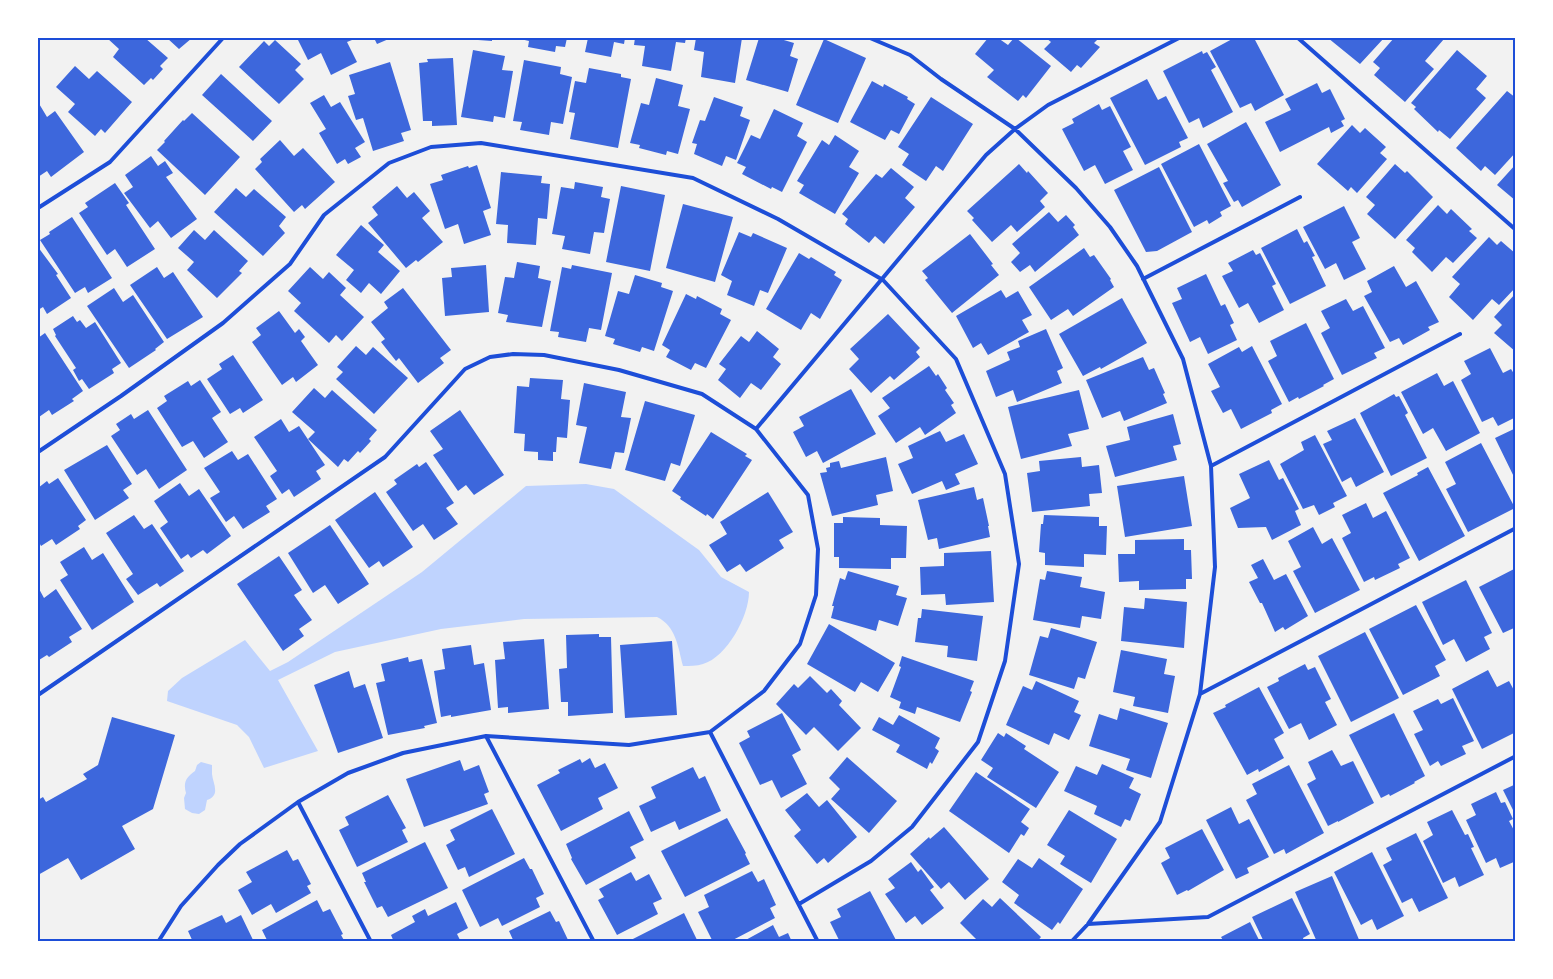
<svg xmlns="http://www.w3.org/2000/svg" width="1553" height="979" font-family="'IBM Plex Sans',sans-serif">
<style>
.water{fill:#bfd3fe}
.building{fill:#3d67dc}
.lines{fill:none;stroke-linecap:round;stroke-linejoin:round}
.service{stroke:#1d4ed8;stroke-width:4}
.neatline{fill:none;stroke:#1d4ed8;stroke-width:2}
</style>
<rect width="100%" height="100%" fill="#f2f2f2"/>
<path class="water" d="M586,484L614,489L699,550L721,577L749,592C749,616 727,657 703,664C697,666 689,666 683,666C678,647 676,626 657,617L524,619L441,629L335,652L278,680L318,751L264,768L249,737L237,725L167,701L168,691L182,678L245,640L270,671L288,662L422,572L526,486Z
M201,762L212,765C212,768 212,771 212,774C213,784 221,795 207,800L205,810L199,814L192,813L185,809L184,798L186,793C183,783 186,777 195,771L197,765Z"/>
<path class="building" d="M107,38L129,39L145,38L168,58L160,66L163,69L153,80L151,78L144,85L113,57L119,49Z
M167,38H192L179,49Z
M297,38H357L347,42L357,62L331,75L321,53L308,60Z
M374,38H391L377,44Z
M478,38H492V41L478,40Z
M516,38H567L565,47L556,46L555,52L528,47L529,41Z
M588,38H625L624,44L614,42L611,57L585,52Z
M635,38H686L685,43L676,42L671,71L642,66L645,46L634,45Z
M696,38H742L735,83L701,77L704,52L694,50Z
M759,38L771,39L772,38H777L794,43L790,56L798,59L788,92L746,80Z
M988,38H998L1008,45L1014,38H1016L1051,66L1026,98L1023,95L1018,101L987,77L994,70L975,54Z
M1046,38H1099L1094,43L1100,47L1081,68L1077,65L1071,72L1044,49L1051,42Z
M1234,38H1238L1240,40L1244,38H1254L1284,95L1255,111L1251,103L1240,108L1210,51Z
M1328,38H1384L1360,64Z
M1394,38H1441L1444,39L1425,61L1434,69L1405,102L1374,75L1380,68L1373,62Z
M824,39L866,58L838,123L796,105Z
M275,40L301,64L295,70L304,79L279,104L239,67L264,41L269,46Z
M473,50L505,56L502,70L513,71L505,118L494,116L493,122L461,117Z
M1457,50L1487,76L1476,89L1486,98L1450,139L1439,130L1438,132L1414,109L1416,107L1411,103Z
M1202,51L1203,54L1207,52L1216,67L1211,70L1233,112L1203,128L1199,118L1189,123L1163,71Z
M453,58L457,125L432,126V121H423L419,63L428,62L427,59Z
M524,60L561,67L560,74L572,77L563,124L551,122L549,135L520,130L522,122L513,121Z
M390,62L411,130L401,133L404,141L373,151L363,118L356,120L348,96L355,94L349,75Z
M75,66L89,79L97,71L132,102L105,133L101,129L95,136L68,112L75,104L56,87Z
M589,68L621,74V77L631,79L618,148L570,139L575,113L569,112L575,81L586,83Z
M221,74L272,121L253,141L202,95Z
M656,78L683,85L678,106L690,109L678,154L667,151L666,155L639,148L640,145L630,143L641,103L649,105Z
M1147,79L1158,100L1166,96L1188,138L1179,142L1181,147L1145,165L1110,98Z
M872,81L883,87L884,84L908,97L907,99L915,104L899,134L891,130L885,140L850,122Z
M1317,83L1322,93L1330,89L1345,119L1341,121L1344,126L1331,133L1329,127L1280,152L1265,122L1291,110L1285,99Z
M1507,91L1516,98V152L1495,175L1485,166L1481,171L1456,148Z
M324,95L331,107L340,102L365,142L355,148L361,157L348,164L345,159L337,164L319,133L326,129L310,103Z
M714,97L743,107L740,116L750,120L736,160L726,156L722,166L694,154L697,144L692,143L700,120L705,121Z
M931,97L973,124L943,171L936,166L926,181L902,165L909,154L898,147Z
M38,102L47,117L55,111L84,152L51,177L47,171L38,177Z
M1099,104L1102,110L1110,106L1131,147L1123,151L1133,170L1105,184L1095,165L1084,171L1062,129L1074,123L1072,119Z
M774,109L803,123L797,136L807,142L782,192L772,187L771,189L742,174L746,167L737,163L751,135L760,139Z
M192,113L240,157L205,195L157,150L165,142L164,141L183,120L184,121Z
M1246,122L1281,185L1242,207L1238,200L1234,202L1223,183L1228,181L1207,144Z
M1352,125L1360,133L1365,128L1386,147L1380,153L1387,159L1357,193L1351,187L1348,191L1317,164Z
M835,135L859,151L849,167L859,173L835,214L799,193L804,185L797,181L822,140L829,145Z
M280,140L294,156L303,148L335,182L305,209L302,205L294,212L255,169L262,162L260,159Z
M1199,144L1231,206L1220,212L1222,216L1209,224L1207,220L1194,227L1161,164Z
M151,156L158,166L165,161L173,173L166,177L197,219L171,238L158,221L150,228L124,193L133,187L125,175Z
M1019,164L1027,173L1028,171L1048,193L1040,201L1045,207L1017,232L1011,225L992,242L972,220L974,218L967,211Z
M1395,164L1405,173L1407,171L1433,197L1395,239L1367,214L1375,205L1366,197Z
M1516,164V201L1497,185Z
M477,165L491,208L483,211L491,235L464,244L458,224L445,229L430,184L443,180L441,175L468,166L469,168Z
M1159,167L1192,232L1157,251L1146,252L1114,190Z
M891,168L914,187L905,198L915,207L884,244L875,236L869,243L845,224L848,219L842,214L876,174L882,178Z
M501,172L542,176L541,183L550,184L547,219L538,218L536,245L507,243L508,225L496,224Z
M575,182L603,187L601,197L610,199L604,233L594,232L590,254L562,249L565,236L552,234L561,187L574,189Z
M115,183L129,203L126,205L155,249L127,267L115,249L107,255L79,213L88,207L85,203Z
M397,186L407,198L414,192L430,211L422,218L443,242L418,262L416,260L406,268L368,223L378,215L372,207Z
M621,186L665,195L650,271L606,262Z
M236,188L246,197L254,189L286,217L279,226L285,233L263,256L214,212Z
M683,204L733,217L715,282L666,268Z
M1438,205L1447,214L1451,209L1472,229L1469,231L1477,238L1453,263L1446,257L1432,272L1412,252L1415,248L1406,240Z
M1344,206L1360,238L1352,242L1366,269L1344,280L1336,263L1325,269L1303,227Z
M1049,212L1058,222L1066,215L1075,225L1073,227L1079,235L1035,272L1030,265L1020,272L1011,262L1020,253L1012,244Z
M72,217L112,278L88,293L85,287L75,293L40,240L50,234L49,232Z
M361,225L384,245L378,252L400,271L381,294L369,283L361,293L346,280L354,270L336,255Z
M1297,229L1304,243L1307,241L1315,256L1312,257L1326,286L1290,304L1261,248Z
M194,230L205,240L214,230L248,261L239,271L242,273L217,298L187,270L194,262L178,248Z
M739,232L751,237L753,233L787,248L768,293L760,290L754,306L727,295L732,281L721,275Z
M970,234L993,264L991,265L999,275L952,313L925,280L928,278L922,271Z
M1489,237L1497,245L1501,241L1516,254V274L1513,276L1516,278V287L1499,305L1492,299L1473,320L1449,297L1460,284L1452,277Z
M38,247L58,274L56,275L71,298L47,314L43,307L38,310Z
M1084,248L1090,257L1094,255L1111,279L1110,280L1114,287L1073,316L1068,309L1051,320L1029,287Z
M1253,250L1256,255L1260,253L1276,284L1272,286L1284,310L1259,323L1248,303L1239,308L1222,276L1233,271L1228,263Z
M799,253L809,259L811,257L836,272L834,275L842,280L820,319L811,313L801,330L766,309Z
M517,262L540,266L538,278L551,281L542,327L506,322L508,315L498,313L505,277L514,278Z
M486,265L489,312L445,316L442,278L452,277L451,268Z
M572,265L612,273L601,330L589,328L586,342L558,337L559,332L550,331L562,267L571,269Z
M1394,266L1406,287L1416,281L1439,322L1428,327L1430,330L1403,345L1399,338L1390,342L1364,296L1372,292L1367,281Z
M157,267L164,278L173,272L203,317L167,339L130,285Z
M310,267L323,279L329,272L346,288L340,295L364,317L342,341L336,335L329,343L294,311L301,303L288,291Z
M1206,274L1221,306L1225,304L1234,323L1230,325L1237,340L1208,354L1200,337L1190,342L1172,303L1182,299L1177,288Z
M635,275L662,283L661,287L673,291L654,351L642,347L640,352L613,344L615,339L605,336L618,291L629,294Z
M114,288L123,302L133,295L164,342L155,349L156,350L129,368L87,306Z
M403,288L451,350L440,358L444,363L418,383L399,358L396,361L381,342L385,339L371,322L388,308L384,302Z
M1001,290L1006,298L1018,291L1032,315L1022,320L1029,332L988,355L981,343L973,348L956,316Z
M1516,293V352L1494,333L1502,325L1494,317Z
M686,294L696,299L697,296L722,309L720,314L731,320L706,368L695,363L691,370L666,357L670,350L662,345Z
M1122,298L1147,343L1101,369L1100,367L1083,376L1059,334Z
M1346,299L1353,311L1363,306L1385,348L1374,353L1377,358L1342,375L1321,333L1330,328L1321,311Z
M279,311L295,333L299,329L305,337L301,341L318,365L296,382L293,377L282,385L252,342L261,335L256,328Z
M888,314L920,348L916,352L920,357L894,380L890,376L871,393L849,369L859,359L850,349Z
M73,316L77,322L80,320L86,328L95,322L121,363L112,369L114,373L89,389L82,379L79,381L73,370L76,368L55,336L56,335L53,329Z
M1306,323L1334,379L1323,385L1324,386L1299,399L1298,397L1289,402L1268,361L1277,356L1270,341Z
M1046,329L1063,368L1057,371L1062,383L1017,402L1013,390L996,397L986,371L1010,360L1007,352L1020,347L1018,341Z
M757,331L779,349L773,357L781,364L761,390L751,383L740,398L718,380L726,369L719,364L741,336L749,342Z
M45,333L83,391L72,399L74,401L52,415L49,410L39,417L38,414V338Z
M356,346L366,355L373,347L408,378L374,414L336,379L343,372L337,367Z
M1252,346L1282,404L1271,410L1272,413L1241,429L1231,409L1223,413L1211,391L1220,387L1208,364L1239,347L1242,352Z
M1490,348L1503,373L1511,369L1516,377V417L1498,426L1493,417L1482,422L1461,380L1471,374L1464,361Z
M233,355L263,400L243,413L240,408L230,414L207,379L222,369L219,364Z
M1143,357L1149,370L1154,368L1165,393L1163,394L1167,403L1124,421L1120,411L1102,418L1086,380Z
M929,366L936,376L938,374L947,388L945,390L954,403L951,405L956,413L925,435L920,427L896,443L878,416L890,408L882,398Z
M1437,373L1444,386L1453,381L1480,433L1446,451L1433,428L1423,434L1401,392Z
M530,378L563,380L561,399L570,400L567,438L557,437L556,452H553V461L538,460V452L524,451L525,434L514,433L517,386L529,387Z
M200,380L221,412L212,418L228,442L204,458L193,441L182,447L157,408L167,401L164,396L188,381L191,386Z
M584,383L626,392L621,417L631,418L624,453L615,452L611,469L579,463L587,427L576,425Z
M314,388L325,398L332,390L377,430L369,439L371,441L360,453L358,451L348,462L344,459L338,467L308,439L315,432L292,412Z
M851,389L876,434L823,463L817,451L806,457L793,432L804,426L799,417Z
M1079,390L1089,429L1068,434L1072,446L1021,459L1008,407Z
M1394,394L1396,397L1399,396L1408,413L1405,415L1427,458L1391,476L1360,413Z
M645,401L695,415L680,466L671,463L665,481L625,470Z
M148,410L187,470L159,489L146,469L137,475L111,436L120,430L116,424L131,414L134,419Z
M460,410L504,475L474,495L466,485L458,491L433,455L443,449L430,431Z
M1173,414L1181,444L1173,446L1177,460L1115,477L1106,446L1130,440L1127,427Z
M1355,418L1384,472L1356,487L1351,477L1342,482L1323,444L1332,440L1327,431Z
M281,419L289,432L299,426L325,465L316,471L321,479L294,497L289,489L282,494L270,476L277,471L254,437Z
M1516,428V481L1495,438Z
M940,431L946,442L964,434L978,464L955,474L960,484L946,490L942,481L912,494L898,464L913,458L908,446Z
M711,432L747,454L745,456L752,460L713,519L707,514L706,516L680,499L681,497L672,491Z
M1315,435L1347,496L1333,503L1335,507L1319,515L1314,505L1303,509L1280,464L1304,450L1301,442Z
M1481,443L1515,508L1468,532L1446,489L1456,484L1445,462Z
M107,445L132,484L123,490L129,498L95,520L64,470Z
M232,451L238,460L248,454L277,499L266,506L270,512L243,529L234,516L226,522L210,498L220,492L204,468Z
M886,457L893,491L876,495L878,505L832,516L820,473L827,472L826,468L830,467V463L839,461L841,468Z
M1081,457L1082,467L1099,465L1102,493L1089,494L1090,506L1032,512L1027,473L1040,471L1039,461Z
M1269,460L1279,480L1283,478L1299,509L1295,511L1301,525L1272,540L1266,527L1238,528L1230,508L1250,498L1239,474Z
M426,462L454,503L446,508L458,524L434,540L423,524L413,531L386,492L397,484L394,480L417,464L419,467Z
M1428,467L1465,536L1419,561L1383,493L1418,475L1417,473Z
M1184,476L1192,526L1125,537L1117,486Z
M58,478L86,520L78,526L80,529L56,545L52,539L41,546L38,540V488L47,481L49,484Z
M180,483L189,496L199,489L231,536L207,554L203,550L191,558L188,554L181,559L160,528L168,522L154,501Z
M974,487L977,500L983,498L989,526H988L990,537L939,549L937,538L928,540L918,500Z
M375,492L413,547L383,567L379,561L369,568L335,520Z
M768,492L793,532L779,540L784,548L746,572L740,564L727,572L709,545L727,534L720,522Z
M1366,503L1373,518L1386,511L1410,558L1398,564L1400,568L1375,580L1374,577L1364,582L1342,538L1351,533L1342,515Z
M134,515L144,529L152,524L184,571L160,587L157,583L138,595L126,579L133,574L106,533Z
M1044,515L1099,517V526H1107L1106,555L1084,554V567L1045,565V553L1039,552L1041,524H1043Z
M843,517L880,518V525L907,526L906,558H891V569L839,568V557H834V523H843Z
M330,525L369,584L338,604L325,585L313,593L288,553Z
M1313,527L1322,544L1332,538L1360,590L1315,613L1293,571L1301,567L1288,541Z
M1184,539V550H1191L1192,579H1186V589L1139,590V581L1119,582L1118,554H1135V540Z
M84,547L92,560L103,553L134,602L92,630L60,580L68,575L60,562Z
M991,551L994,602L946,605L945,594L921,595L920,567L944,566V553Z
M279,556L302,590L294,595L312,620L299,629L304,636L283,651L237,584Z
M1263,559L1274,580L1286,574L1308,616L1285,630L1283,627L1275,632L1262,603H1260L1249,582L1258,578L1251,565Z
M1516,568V631L1514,628L1503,633L1479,587Z
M848,571L899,586L896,595L907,598L898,626L879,620L876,631L831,618L834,606H832L840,578L845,580Z
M1047,571L1082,577L1080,587L1105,592L1101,619L1082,616L1080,628L1033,620L1040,579L1045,580Z
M1466,580L1492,633L1484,637L1490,649L1466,662L1454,639L1443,645L1422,602Z
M38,587L44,598L56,589L82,629L69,637L72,642L49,657L47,655L39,660L38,658Z
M1145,598L1187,602L1184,648L1121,641L1124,607L1144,609Z
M1416,605L1446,660L1435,666L1440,676L1403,695L1369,629Z
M922,609L983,616L977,661L947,657L948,646L915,642L918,618H921Z
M829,624L895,663L878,692L861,682L855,692L807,664Z
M1051,628L1097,642L1085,679L1078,677L1074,689L1029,675L1040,636L1048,638Z
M1365,632L1399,698L1351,722L1318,656Z
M599,634V637H611L613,713L568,716V702H561L559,669L567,668L566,635Z
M544,639L549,709L508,713V707L498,708L495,660L505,659L503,642Z
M672,641L677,715L625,718L620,645Z
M471,645L474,665L484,663L491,710L451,717V715L441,717L434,671L445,669L442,649Z
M1121,650L1167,659L1164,674L1175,676L1168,713L1133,706L1135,697L1113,692Z
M902,656L974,681L970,691L972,692L960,722L917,707L915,714L899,708L901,702L890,697L901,667L899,666Z
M408,657L409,662L422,659L437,723L424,726L425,728L388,735L376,683L385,681L381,664Z
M1305,664L1308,670L1315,667L1331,699L1325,702L1337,725L1309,740L1301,723L1289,729L1267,687L1279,681L1278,678Z
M1488,670L1497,687L1509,681L1516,694V732L1482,749L1452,689Z
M349,671L354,688L365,684L383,738L338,753L314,685Z
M810,676L827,693L831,689L842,701L839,705L861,728L838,751L814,727L806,735L776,704L794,684L798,688Z
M1036,681L1079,701L1074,712L1081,715L1069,740L1054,733L1049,745L1006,725L1023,686L1032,690Z
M1259,687L1284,733L1274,739L1284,758L1259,772L1258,769L1247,775L1213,713L1226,707L1225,705Z
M1453,698L1474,741L1462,746L1466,754L1441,766L1438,761L1430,766L1414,734L1423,730L1413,711L1438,699L1441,704Z
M1120,708L1168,723L1151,778L1126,770L1130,759L1089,746L1099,714L1117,720Z
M782,713L801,750L792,755L807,784L781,798L772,780L760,785L739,743L750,737L747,731Z
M1394,713L1425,776L1414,782L1415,783L1390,796L1389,794L1381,798L1349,735Z
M899,715L940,738L935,748L939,751L932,764L930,762L927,769L896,752L900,745L872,730L879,717L893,725Z
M112,717L175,735L153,809L122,826L135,849L81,880L68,858L38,875V800L43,797L46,802L87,779L83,774L98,765Z
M998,733L1004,737L1006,733L1026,746L1024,749L1059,772L1036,808L987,777L993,768L981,760Z
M1332,750L1341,766L1353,761L1374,803L1338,822V821L1328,826L1307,784L1316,779L1308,762Z
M847,757L897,801L869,833L831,799L840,789L829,778Z
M590,758L595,768L605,763L618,788L598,798L603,809L561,831L537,785L560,773L558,770L580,759L582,763Z
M460,760L464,771L479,765L489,792L484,794L488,804L424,827L406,779Z
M1102,764L1134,778L1129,788L1141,794L1130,821L1125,819L1121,827L1094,814L1097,806L1064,791L1076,766L1097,775Z
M1289,765L1324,833L1286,854L1284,849L1274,854L1246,800L1257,794L1252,784Z
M693,767L699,779L705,776L721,811L679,830L675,821L651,832L639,806L656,798L651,787Z
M976,772L1030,809L1021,822L1029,828L1024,836L1021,834L1009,853L949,811Z
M1516,784V816L1503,790Z
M1496,792L1501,803L1505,802L1513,819L1509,821L1516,834V861L1500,868L1496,858L1486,863L1466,820L1476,815L1471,804Z
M807,793L819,807L827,800L857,837L828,863L824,858L817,864L794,836L801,830L785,810Z
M388,795L406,828L402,830L408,842L357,867L339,830L349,825L345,817Z
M1231,807L1239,824L1249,819L1269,857L1247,868L1249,873L1236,879L1206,820Z
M492,809L515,854L469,877L465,867L458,870L446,845L455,840L450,830Z
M1069,810L1117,839L1091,883L1060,864L1065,856L1047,845Z
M1452,810L1465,835L1468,834L1474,847L1471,848L1484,875L1459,887L1455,877L1443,883L1423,841L1433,835L1427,822Z
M629,811L644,840L630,847L636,858L586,885L571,859L572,858L566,844Z
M727,818L746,853L745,854L750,864L685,897L661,851Z
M944,827L989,879L965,900L949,882L941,889L910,854L929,837L930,839Z
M1202,829L1224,870L1188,891L1187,890L1177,895L1161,863L1170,858L1165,848Z
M1416,833L1448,898L1419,912L1412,898L1402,903L1383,865L1392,860L1386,848Z
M425,842L448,888L388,917L382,906L377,908L364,882H366L362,873Z
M287,850L293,861L298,859L311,884L307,886L311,893L276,913L271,904L252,915L238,890L252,882L246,872Z
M1372,852L1404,916L1377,930L1372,919L1361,925L1334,872Z
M524,858L530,869H532L544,894L536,898L540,907L502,926L498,918L480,927L462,890Z
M1039,858L1083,889L1060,924L1058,922L1052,930L1014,903L1019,895L1002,882L1018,859L1032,868Z
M911,862L918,872L921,869L934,887L930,890L944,908L922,925L915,916L906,923L885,894L895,888L888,879Z
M752,871L758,882L764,879L776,905L770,908L775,918L729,942H713L698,912L709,907L704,895Z
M631,872L636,881L649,874L662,899L653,903L658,914L617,935L598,900L604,897L599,889Z
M1332,876L1360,942H1317L1295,892Z
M870,891L897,942H840L830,922L841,917L837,909Z
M1000,898L1041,937L1037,942H979L960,923L983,899L992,907Z
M1292,898L1310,934L1303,938L1304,942H1264L1252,917Z
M317,900L323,912L330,909L343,934L341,935L345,942H268L262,930Z
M456,902L468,928L457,934L461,942H394L391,935L415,922L412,916L425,909L428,916Z
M550,911L556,922L559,921L569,942H514L509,931Z
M684,913L698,942H627Z
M222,915L226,923L241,915L254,942H193L188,931Z
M1250,922L1260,942H1224L1221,937Z
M773,925L779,937L788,933L792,942H742Z"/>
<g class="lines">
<path class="service" d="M870,38L910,55L941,79L1015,129L1076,188L1110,227L1137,266L1183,359L1211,466L1215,567L1200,694L1160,822L1088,924L1071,942
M1298,38L1516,230
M38,208L110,162L223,38
M1143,279L1300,197
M756,429L986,155L1015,129L1048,105L1179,38
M38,452L121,396L223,323L290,264L324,215L389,163L431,147L481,143L693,178L778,219L883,280L956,359L1005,474L1019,564L1005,661L978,742L912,827L871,861L799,904
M1211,466L1460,334
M1200,694L1516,528
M38,695L385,457L465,369L490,357L513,354L544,355L619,370L702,394L756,429L808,495L818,549L816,595L800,644L764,691L710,732L629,745L486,736L403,753L348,773L298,802L240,844L218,865L181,906L158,942
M710,732L818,942
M486,736L594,942
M298,802L371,942
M1088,924L1208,917L1516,756"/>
</g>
<rect width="1553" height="979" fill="none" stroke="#ffffff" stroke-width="78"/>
<rect x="39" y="39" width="1475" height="901" class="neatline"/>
</svg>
